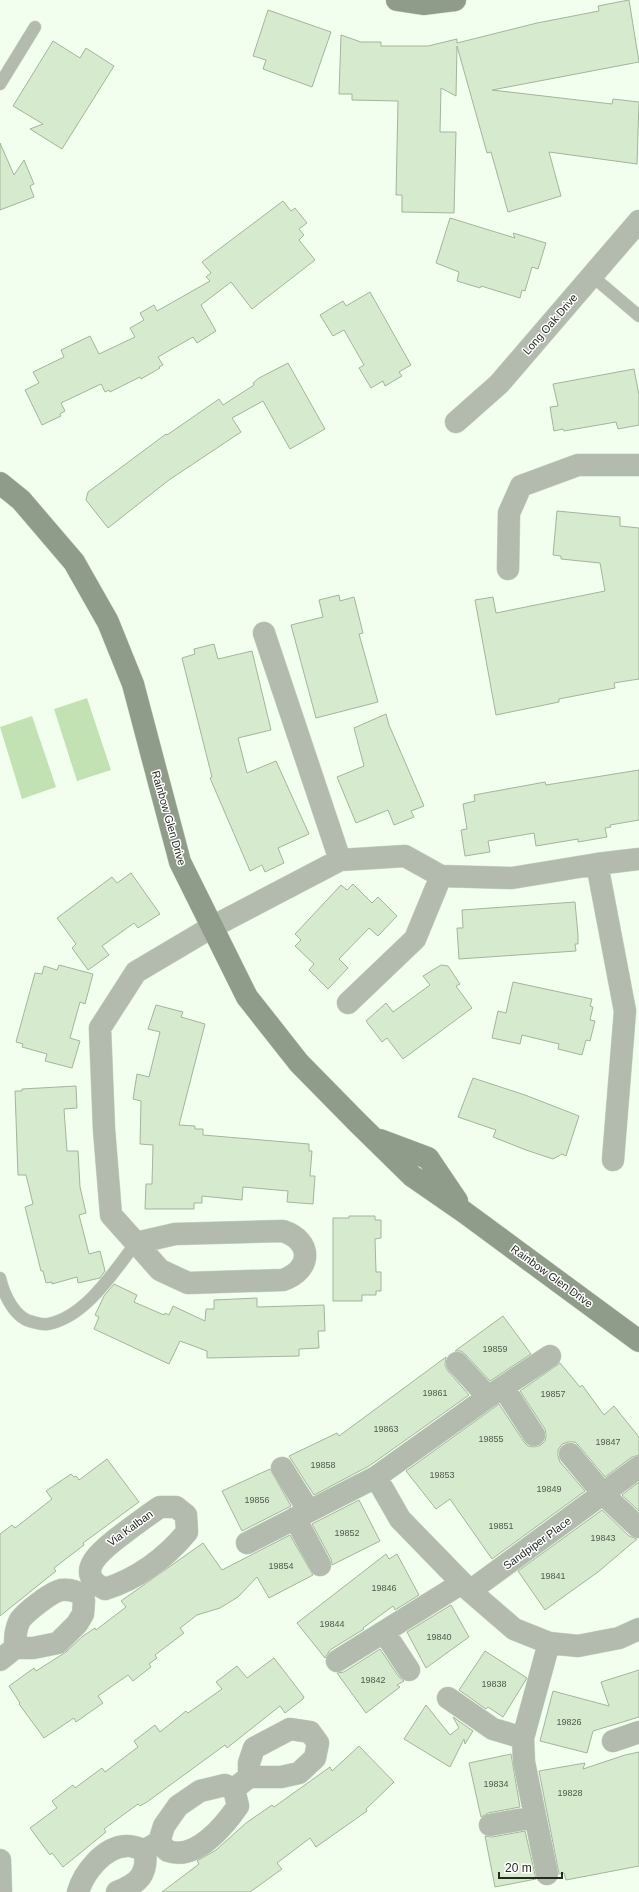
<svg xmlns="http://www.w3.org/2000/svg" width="639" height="1892" font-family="Arial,sans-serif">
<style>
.pitch{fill:#c2e2b3}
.building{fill:#d6eace;stroke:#a3b59a}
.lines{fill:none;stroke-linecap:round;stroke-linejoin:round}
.lane-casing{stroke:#ced9c9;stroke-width:13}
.street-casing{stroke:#ced9c9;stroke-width:23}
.secondary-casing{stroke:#ced9c9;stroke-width:23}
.lane{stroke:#b3bbaf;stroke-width:12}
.street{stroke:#b3bbaf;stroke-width:22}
.secondary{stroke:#909c8a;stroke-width:22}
.labels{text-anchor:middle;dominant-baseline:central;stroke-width:3;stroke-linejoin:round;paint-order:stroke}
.number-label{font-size:9px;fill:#505b4c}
.street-label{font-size:11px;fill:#242b21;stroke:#fff}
</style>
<rect width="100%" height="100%" fill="#f3ffee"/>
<path class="pitch" d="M87,698L111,770L77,781L54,709Z
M32,716L56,787L22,799L0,727Z"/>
<path class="building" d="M629,0L639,62L492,90L612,104L613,99L639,102L637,164L549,152L561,196L508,212L491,152L487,153L457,46L456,96L441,88L440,132H456L454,213L402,212V195H396L398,101L352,100V94H339L341,35L361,42H381V46H428L457,39V43L537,23L599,11L598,6Z
M268,10L331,32L312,87L263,69L266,60L253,56Z
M53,41L80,58L86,48L114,66L62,149L30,129L43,124L13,106Z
M0,143L14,175L24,160L34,184L30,186L34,197L0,210Z
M283,201L291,211L295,208L307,223L299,229L304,235L299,240L315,260L252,309L231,282L201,305L216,331L197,343L193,337L158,357L163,365L159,367L160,368L141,379L140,377L110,392L109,390L105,392L101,384L61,403L65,411L60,414L61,416L42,425L25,390L39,383L33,372L64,357L61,350L90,336L99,354L135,337L130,328L144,320L140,313L154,305L157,311L210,281L206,277L211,273L202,262Z
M450,218L515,238L513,233L546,243L538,269L532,267L525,291L522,290L520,298L481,286L480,288L457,281L459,272L436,263Z
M370,292L411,365L399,372L402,376L385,386L383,381L371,388L359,368L364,365L344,330L333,336L320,315L343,301L346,306Z
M288,363L325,429L290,449L263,401L232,418L241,432L169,480L108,528L86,500L88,492L166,434L167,435L219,399L223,405L254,385L253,383L259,378Z
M634,369L639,395V425L618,429L616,422L564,431L563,429L554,431L550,407L558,406L553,384Z
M557,511L620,517V526L639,528V679L614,683L615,688L559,699V702L496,715L475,600L493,597L496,613L605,591L600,563L561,559V556L553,555Z
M339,595L340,601L354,597L363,633L359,634L378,702L316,718L291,625L323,617L319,600Z
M214,644L218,659L252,651L271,730L238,738L247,773L276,761L309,834L278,848L284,863L265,872L262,865L250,871L210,778L212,777L182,658L195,654L194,649Z
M386,714L389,725L424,806L411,811L414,817L394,825L388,810L356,823L337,777L364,766L354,728Z
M639,770V820L610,825L611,827L605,828L607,837L578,842V839L536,846L534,833L488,841L490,852L465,856L461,830L467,829L463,804L475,801L474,795L545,782L546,785Z
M131,873L160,914L138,928L134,923L102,946L109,955L88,970L72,948L76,944L57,918L112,877L117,883Z
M353,884L372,903L378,897L397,916L378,936L369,928L339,959L348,968L328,989L309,970L314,964L295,946L301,940L295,934L341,885L347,890Z
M575,902L578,935V944H575L576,951L459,959L457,928H463L462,910Z
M59,965L93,974L85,1004L80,1002L70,1038L80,1041L72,1068L45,1061L47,1054L22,1047L23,1044L16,1042L35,973L42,974L44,966L57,970Z
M441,965L448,966L460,984L456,986L472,1008L403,1059L387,1038L382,1042L366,1021L386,1003L393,1012L430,985L423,976Z
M513,982L592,999L590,1006L593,1007L590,1020L595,1021L590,1041L586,1040L582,1055L558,1049L559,1044L522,1035L520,1044L492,1038L498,1011L506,1013Z
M156,1005L183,1012L181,1017L205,1024L179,1125L195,1126V1129H203V1135L309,1144V1151H312L310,1176H315L313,1204L287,1202L288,1191L243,1187L242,1200L202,1196V1203H194V1209H145L146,1184H152L153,1145L140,1144L141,1101L133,1099L137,1074L149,1077L160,1032L148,1029Z
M473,1078L525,1095L579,1116L566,1156L562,1154L553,1159L526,1150L493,1137L496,1130L458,1117Z
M76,1086L77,1108L64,1109L67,1151H78L80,1187L86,1213L79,1215L89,1254L100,1251L105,1271L100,1278L78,1283L77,1277L52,1284V1282L46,1283L43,1271H41L25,1207L33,1204L26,1175H18L15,1091H22V1089Z
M349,1216H375V1220H381V1238L375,1239L376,1272H381V1291H376V1295H362V1301H333V1218H349Z
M114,1284L137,1295L134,1302L164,1315L165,1313L169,1315L173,1306L205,1321L206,1309H214V1300L257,1298V1307L324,1305L325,1331H318L319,1348L299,1349V1356L207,1358V1351L180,1341L169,1364L94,1329L99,1317L95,1315L104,1296Z
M503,1316L531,1354L490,1381L466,1355L461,1351H455Z
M446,1357L445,1365L448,1371L469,1395L369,1466L314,1495L289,1456L337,1433L339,1436Z
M560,1363L580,1387L582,1385L604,1415L614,1406L639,1437V1455L632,1457L605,1477L579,1446L575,1442H568L562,1444L558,1450V1456L560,1462L585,1491L492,1559L450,1499L436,1509L406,1471L499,1404L524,1442L528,1446L534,1447L541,1445L545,1441L546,1435L545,1429L520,1391Z
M107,1459L139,1502L83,1543L84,1545L54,1568L56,1571L0,1616V1534L12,1525L15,1528L52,1499L46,1491L71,1474L74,1477L76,1476L79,1480Z
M270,1469L291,1506L242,1531L222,1491Z
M639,1482V1511L622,1495Z
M359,1500L380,1541L332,1565L331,1559L312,1524Z
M602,1510L629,1536L637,1539L598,1572L545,1610L518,1571Z
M290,1535L313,1575L269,1598L257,1577L238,1597L220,1608L197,1615L180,1628L184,1633L155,1655L157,1658L149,1664L151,1667L133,1681L128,1675L98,1696L103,1703L76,1722L74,1718L44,1738L19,1704L20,1703L9,1686L34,1668L36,1671L66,1652L83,1636L95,1628L96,1630L126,1607L121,1601L203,1543L222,1570Z
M386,1554L389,1559L397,1554L419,1595L395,1610L393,1606L363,1628L364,1629L330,1650L325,1658L297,1623Z
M451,1605L469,1637L426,1668L407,1632Z
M380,1649L399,1677L404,1681L397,1685L400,1687L366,1713L337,1673L344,1672Z
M485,1651L527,1678L503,1717L488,1707L486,1709L459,1690Z
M274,1658L304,1697L303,1699L285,1713L280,1706L227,1748L225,1745L147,1802L140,1806L138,1804L104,1829L106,1832L63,1867L52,1853L50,1855L30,1828L57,1808L52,1801L73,1785L75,1788L102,1768L105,1772L138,1747L134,1741L155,1725L160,1732L186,1711L188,1713L222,1689L216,1682L237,1666L247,1678Z
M639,1670V1717L593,1731L587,1753L540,1741L553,1691L609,1706L601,1682Z
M426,1705L450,1735L459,1728L453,1717L473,1731L465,1744L464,1739L450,1767L404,1739Z
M359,1746L394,1782L366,1809L367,1811L316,1847L310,1838L277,1863L282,1869L250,1892H162L199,1864L197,1861L216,1850L246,1823L272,1805L274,1807L330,1767L332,1771Z
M639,1752V1866L566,1880L564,1873L559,1874L539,1771L585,1763L583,1769L625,1755Z
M511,1754L520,1807L488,1813L481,1817L469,1763Z
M525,1831L536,1879L495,1887L485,1836L492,1837Z"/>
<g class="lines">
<defs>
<path id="lane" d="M0,84L35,27
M592,276L639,316
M0,1278C4,1295 15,1319 33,1322C37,1323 43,1325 48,1324C86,1317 114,1271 136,1243"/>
<path id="street" d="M456,422L499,384L639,221
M508,569L509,513L521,486L578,465H639
M264,633L340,860
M597,864L625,1011L613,1160
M348,1003L415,939L441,876
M283,1231C313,1241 312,1270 283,1280L188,1283L160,1270L136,1243L175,1234Z
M136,1243L111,1215L104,1129L100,1028L136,972L212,927L340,860L405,856L441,876L512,878L597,864L639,859
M457,1363L488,1397
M503,1387L534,1435
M570,1454L604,1495L638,1527
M282,1468L309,1511
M376,1477L400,1519L470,1591L514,1629L549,1643L578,1646L619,1638L639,1629
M160,1507H176L186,1515L187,1532C166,1558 137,1579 105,1589C69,1572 107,1546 124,1533C136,1524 148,1515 160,1507Z
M295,1518L320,1565
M247,1543L376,1477L488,1397L550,1356
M470,1591L639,1467
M384,1632L409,1670
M0,1660L15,1648H33L58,1643L77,1624L83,1614L84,1601L82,1595C76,1591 68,1589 61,1590C51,1592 26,1612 20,1620C15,1629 15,1639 15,1648
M337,1661L462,1583
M448,1698L493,1729L523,1738
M613,1741L639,1732
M234,1789L249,1777H281L299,1773L315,1758L318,1743L310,1732L290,1729L254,1748L249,1763V1777
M490,1825L535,1817
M159,1842C162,1845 165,1849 168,1851C196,1861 225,1825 238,1806L234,1789
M0,1860L1,1892
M547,1874L524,1762L523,1738L549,1643
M78,1892C84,1872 104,1847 126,1846C132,1845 139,1849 145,1850L159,1842L164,1826L178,1806L200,1791L225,1785L234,1789
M117,1892C139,1883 148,1875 145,1850"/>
<path id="secondary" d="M397,0L423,4L455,0
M0,483L21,500L74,562L108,622L133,684L180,862L247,997L299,1063L357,1122L412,1176L464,1212L639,1341
M380,1140L428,1158L457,1201"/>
</defs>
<use href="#lane" class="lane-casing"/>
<use href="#street" class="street-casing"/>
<use href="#secondary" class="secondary-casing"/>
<use href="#lane" class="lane"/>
<use href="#street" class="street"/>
<use href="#secondary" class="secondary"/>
</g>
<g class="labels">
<g class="number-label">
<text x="495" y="1349">19859</text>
<text x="435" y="1393">19861</text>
<text x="553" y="1394">19857</text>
<text x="386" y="1429">19863</text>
<text x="491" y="1439">19855</text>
<text x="608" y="1442">19847</text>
<text x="323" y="1465">19858</text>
<text x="442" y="1475">19853</text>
<text x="549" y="1489">19849</text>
<text x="257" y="1500">19856</text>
<text x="501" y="1526">19851</text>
<text x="347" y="1533">19852</text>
<text x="603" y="1538">19843</text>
<text x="281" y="1566">19854</text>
<text x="553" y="1576">19841</text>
<text x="384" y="1588">19846</text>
<text x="332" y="1624">19844</text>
<text x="439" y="1637">19840</text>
<text x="373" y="1680">19842</text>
<text x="494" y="1684">19838</text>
<text x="569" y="1722">19826</text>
<text x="496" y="1784">19834</text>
<text x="570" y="1793">19828</text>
</g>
<g class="street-label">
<text transform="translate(550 324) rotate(-49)">Long Oak Drive</text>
<text transform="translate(169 818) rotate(74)">Rainbow Glen Drive</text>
<text transform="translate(552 1276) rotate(36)">Rainbow Glen Drive</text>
<text transform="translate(130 1528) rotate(-36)">Via Kalban</text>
<text transform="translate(537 1543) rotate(-36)">Sandpiper Place</text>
</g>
</g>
<path d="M499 1872v6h63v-6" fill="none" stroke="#242b21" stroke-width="2"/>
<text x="505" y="1872" font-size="12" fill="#242b21" stroke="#ffffff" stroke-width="3" paint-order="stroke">20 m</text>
</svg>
